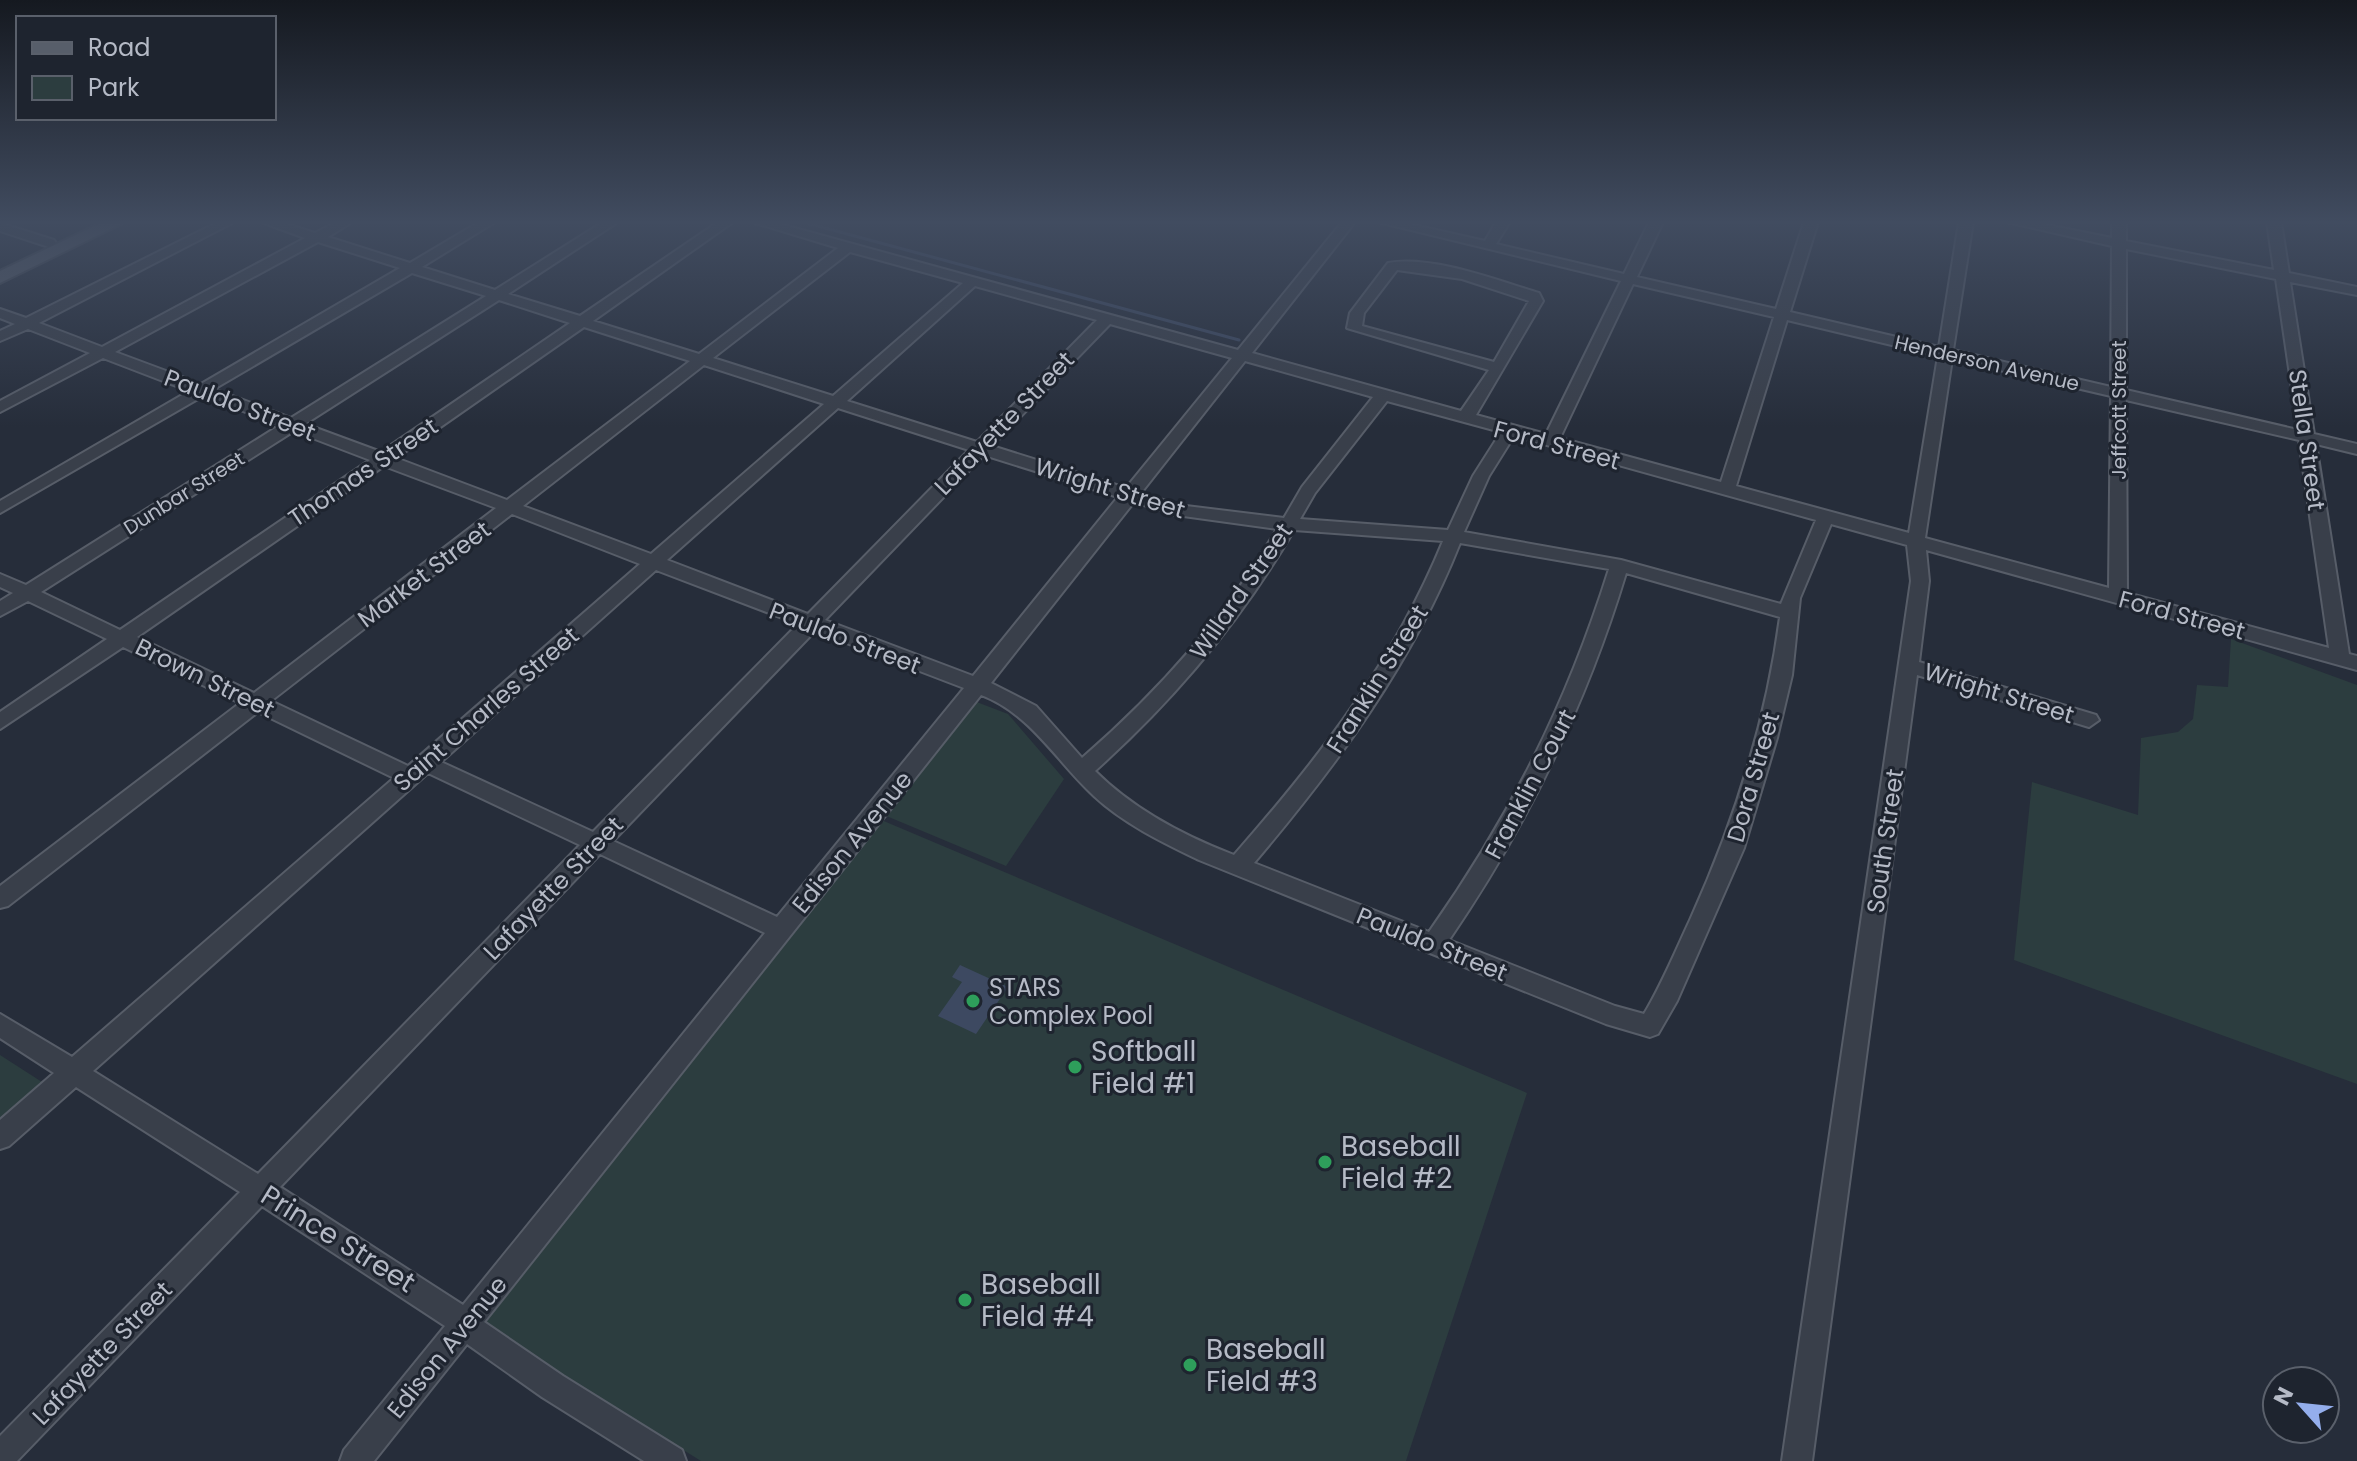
<svg xmlns="http://www.w3.org/2000/svg" width="2357" height="1461" font-family="Poppins,sans-serif">
<style>
.green{fill:#2c3d3f}
.water{fill:#3d4961}
.lines{fill:none;stroke-linecap:round;stroke-linejoin:round}
.stream{stroke:#3d4961;stroke-width:3}
.minor-casing{stroke:#575d68;stroke-width:4}
.major-casing{stroke:#424853;stroke-width:4}
.minor{fill:#393f4a;fill-rule:evenodd}
.major{fill:#575e6a;fill-rule:evenodd}
.leisure-dot{fill:#2e9e5b;stroke:#1e242f;stroke-width:3}
.labels{text-anchor:middle;dominant-baseline:central;stroke-width:6;stroke-linejoin:round;paint-order:stroke}
.far-street-label{font-size:20px;fill:#b5bac6;stroke:#1e242f}
.street-label{font-size:24px;fill:#b5bac6;stroke:#1e242f}
.poi-label{font-size:24px;fill:#b5bac6;stroke:#1e242f;text-anchor:start}
.near-poi-label{font-size:28px;fill:#b5bac6;stroke:#1e242f;text-anchor:start}
.near-street-label{font-size:28px;fill:#b5bac6;stroke:#1e242f}
</style>
<rect width="100%" height="100%" fill="#262d3a"/>
<path class="green" d="M2231,639L2357,685V1084L2014,960L2032,782L2138,815L2141,738L2178,732L2193,719L2197,685L2228,687Z
M974,701L1008,714L1064,779L1006,866L884,815Z
M879,819L1527,1093L1406,1461H701L476,1321Z
M0,1055L42,1082L0,1119Z"/>
<path class="water" d="M960,965L1008,987L976,1034L938,1016L962,982L952,977Z"/>
<g class="lines">
<path class="stream" d="M803,222L1239,340"/>
<defs>
<path id="minor" d="M218,222H234L39,323L102,347L305,238L261,222H281L315,233L336,222H352L328,237L410,263L479,222H495L422,267L495,290L603,222H618L508,294L580,316L718,222H733L593,321L699,354L838,248L752,222H773L1238,350L1342,222H1355L1252,353L1461,411L1489,370L1347,328L1350,313L1388,263C1432,255 1496,280 1539,293L1543,301L1476,415L1546,434L1621,281L1378,222H1401L1485,241L1496,222H1510L1496,244L1624,274L1649,222H1663L1637,277L1776,309L1804,222H1818L1790,312L1939,347L1959,222H1973L1953,350L2111,387L2112,246L2007,222H2033L2112,238V222H2126V241L2274,270L2267,222H2281L2289,273L2357,287V295L2290,282L2314,434L2357,444V454L2316,444L2349,654L2357,656V670L1926,550L1929,581L1919,662L2096,715L2099,720L2089,727L1917,675L1812,1461H1782L1911,581L1907,545L1831,524L1800,598L1792,675L1777,738L1744,848L1677,1001L1658,1034L1650,1037L1606,1024L1199,860C1164,843 1124,824 1094,796C1056,761 1031,714 981,695L484,1322L563,1376L682,1450L686,1461H644L542,1397L467,1344L374,1461H340L344,1450L445,1326L262,1206L17,1461H0V1436L240,1192L76,1087L9,1146L0,1149V1120L54,1073L0,1038V1014L72,1057L394,778L258,712L8,906L0,908V886L240,703L123,647L0,729V712L107,639L28,601L0,616V601L13,593L0,587V574L26,585L280,425L203,396L0,513V501L189,391L103,358L0,412V401L90,353L28,329L0,341V331L15,324L0,318V309L26,318ZM318,242L400,268L201,384L115,352ZM2126,249L2276,279L2298,430L2126,390ZM850,252L963,283L833,396L713,358ZM1397,270L1462,279L1529,301L1494,362L1362,326L1364,313ZM412,273L486,296L291,418L214,389ZM1633,284L1774,317L1721,482L1560,438ZM975,286L1097,320L977,442L847,401ZM499,300L570,323L381,452L305,424ZM1787,320L1938,356L1909,533L1736,486ZM1110,324L1232,358L1126,488L992,446ZM584,327L690,361L507,500L396,458ZM1952,359L2111,396L2109,588L1925,538ZM1245,361L1373,397L1302,487L1284,518L1178,505L1141,493ZM704,365L824,404L651,554L523,506ZM2126,400L2299,440L2329,648L2127,593ZM1387,401L1501,432L1473,476L1448,530L1300,519L1315,493ZM838,408L969,450L808,614L667,560ZM294,431L370,460L120,630L41,592ZM1514,436L1816,520L1781,604L1621,560L1464,532L1489,476ZM984,455L1118,497L973,676L825,620ZM384,466L496,508L254,693L137,637ZM1134,502L1176,515L1277,529C1226,616 1158,692 1082,758L1036,706L991,683ZM512,514L640,564L408,766L271,701ZM1294,530L1443,541C1393,663 1320,757 1234,855C1184,836 1133,809 1095,771C1173,701 1241,621 1294,530ZM1460,543L1609,569C1567,703 1510,817 1429,932L1254,863C1337,765 1412,664 1460,543ZM656,570L798,624L593,832L441,762ZM1626,573L1780,617C1766,723 1734,823 1690,920C1675,952 1662,984 1644,1014L1615,1006L1449,940C1527,826 1586,705 1626,573ZM815,631L964,688L777,917L613,841ZM428,773L580,845L258,1174L93,1071ZM600,854L765,933L463,1305L280,1187Z
M0,223L54,240L56,243L49,247L0,231Z"/>
<path id="major" d="M103,222H125L0,283V271Z"/>
</defs>
<use href="#minor" class="minor-casing"/>
<use href="#major" class="major-casing"/>
<use href="#minor" class="minor"/>
<use href="#major" class="major"/>
</g>
<linearGradient id="sky" x2="0" y2="1"><stop stop-color="#151920"/><stop offset="0.52" stop-color="#414c60"/><stop offset="1" stop-color="#414c60" stop-opacity="0"/></linearGradient>
<rect width="2357" height="427" fill="url(#sky)"/>
<g class="leisure-dot">
<circle cx="973" cy="1001" r="8"/>
<circle cx="1075" cy="1067" r="8"/>
<circle cx="1325" cy="1162" r="8"/>
<circle cx="965" cy="1300" r="8"/>
<circle cx="1190" cy="1365" r="8"/>
</g>
<g class="labels">
<g class="far-street-label">
<text transform="translate(1987 363) rotate(13)">Henderson Avenue</text>
<text transform="translate(2119 410) rotate(-90)">Jeffcott Street</text>
<text transform="translate(184 493) rotate(-32)">Dunbar Street</text>
</g>
<g class="street-label">
<text transform="translate(240 405) rotate(21)">Pauldo Street</text>
<text transform="translate(1004 423) rotate(-46)">Lafayette Street</text>
<text transform="translate(2307 440) rotate(82)">Stella Street</text>
<text transform="translate(1557 445) rotate(15)">Ford Street</text>
<text transform="translate(363 472) rotate(-34)">Thomas Street</text>
<text transform="translate(1110 488) rotate(17)">Wright Street</text>
<text transform="translate(424 574) rotate(-37)">Market Street</text>
<text transform="translate(1241 591) rotate(-55)">Willard Street</text>
<text transform="translate(2182 615) rotate(15)">Ford Street</text>
<text transform="translate(845 638) rotate(21)">Pauldo Street</text>
<text transform="translate(205 678) rotate(26)">Brown Street</text>
<text transform="translate(1377 679) rotate(-58)">Franklin Street</text>
<text transform="translate(1999 693) rotate(17)">Wright Street</text>
<text transform="translate(486 709) rotate(-41)">Saint Charles Street</text>
<text transform="translate(1753 777) rotate(-74)">Dora Street</text>
<text transform="translate(1530 784) rotate(-62)">Franklin Court</text>
<text transform="translate(1885 841) rotate(-82)">South Street</text>
<text transform="translate(852 842) rotate(-51)">Edison Avenue</text>
<text transform="translate(553 888) rotate(-46)">Lafayette Street</text>
<text transform="translate(1432 944) rotate(22)">Pauldo Street</text>
<text transform="translate(447 1347) rotate(-51)">Edison Avenue</text>
<text transform="translate(102 1353) rotate(-46)">Lafayette Street</text>
</g>
<g class="poi-label">
<text x="989" y="987">STARS<tspan x="989" dy="28">Complex Pool</tspan></text>
</g>
<g class="near-poi-label">
<text x="1091" y="1051">Softball<tspan x="1091" dy="32">Field #1</tspan></text>
<text x="1341" y="1146">Baseball<tspan x="1341" dy="32">Field #2</tspan></text>
<text x="981" y="1284">Baseball<tspan x="981" dy="32">Field #4</tspan></text>
<text x="1206" y="1349">Baseball<tspan x="1206" dy="32">Field #3</tspan></text>
</g>
<g class="near-street-label">
<text transform="translate(338 1239) rotate(32)">Prince Street</text>
</g>
</g>
<rect x="16" y="16" width="260" height="104" fill="#1e242f" stroke="#5a606b" stroke-width="2"/>
<rect x="32" y="42" width="40" height="12" fill="#575e6a" stroke="#5a606b" stroke-width="2"/>
<text x="88" y="56" font-size="24" fill="#b5bac6">Road</text>
<rect x="32" y="76" width="40" height="24" fill="#2c3d3f" stroke="#5a606b" stroke-width="2"/>
<text x="88" y="96" font-size="24" fill="#b5bac6">Park</text>
<g transform="translate(2301 1405) rotate(297)"><circle r="38" fill="#1e242f" stroke="#5a606b" stroke-width="2"/>
<path d="M0-6L14 30L0 20L-14 30Z" fill="#94aeec"/>
<text y="-12" font-size="22" font-weight="bold" text-anchor="middle" fill="#b5bac6">N</text>
</g>
</svg>
